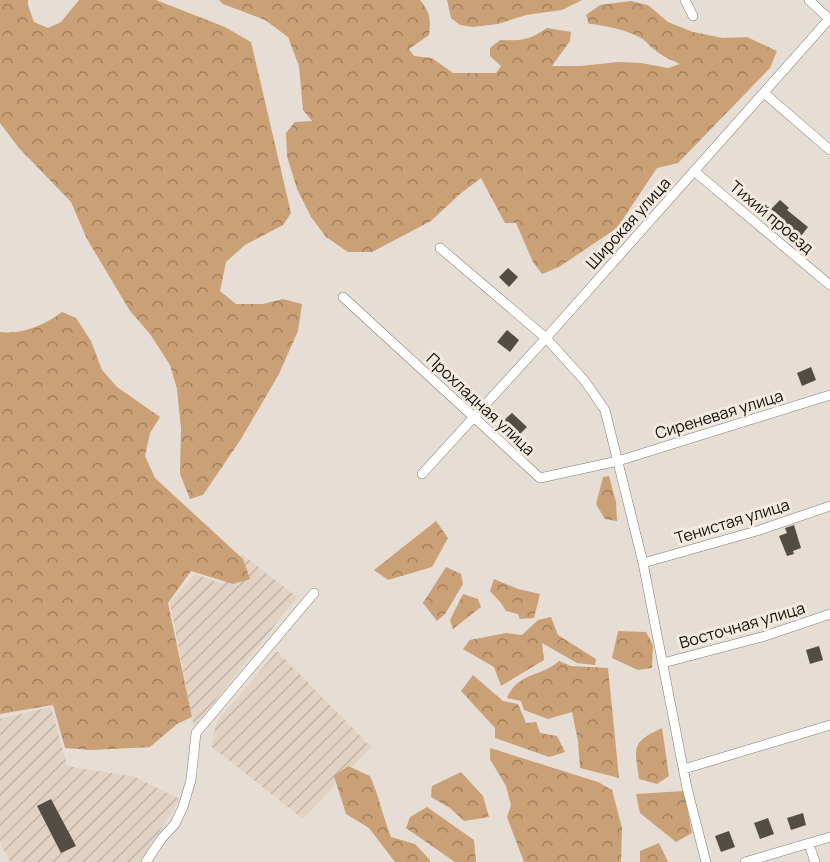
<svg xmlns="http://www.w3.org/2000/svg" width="830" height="862" font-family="Manrope,sans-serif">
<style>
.industrial{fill:url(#industrial-furrows)}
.forest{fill:url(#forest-crowns)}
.building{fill:#544d45}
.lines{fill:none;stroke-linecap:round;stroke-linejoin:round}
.minor-casing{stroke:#837b73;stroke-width:10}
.minor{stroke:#fff;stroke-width:9}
.labels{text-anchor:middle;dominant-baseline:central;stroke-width:6;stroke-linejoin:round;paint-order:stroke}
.street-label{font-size:16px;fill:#100d0a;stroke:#f3eae1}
</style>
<defs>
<pattern id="industrial-furrows" width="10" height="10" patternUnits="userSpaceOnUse" patternTransform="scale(1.5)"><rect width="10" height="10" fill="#e1d2c4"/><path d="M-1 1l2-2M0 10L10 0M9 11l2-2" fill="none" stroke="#c0b3a7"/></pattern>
<pattern id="forest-crowns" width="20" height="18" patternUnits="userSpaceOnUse" patternTransform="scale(1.5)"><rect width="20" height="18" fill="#caa076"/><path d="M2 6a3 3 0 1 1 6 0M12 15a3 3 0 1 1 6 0" fill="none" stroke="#a3815f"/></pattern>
</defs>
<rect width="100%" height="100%" fill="#e6ddd4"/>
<path class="industrial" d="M242,554L297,597L194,727L170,603L195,574L223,584Z
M277,651L371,747L303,819L211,746L217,721Z
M51,707L67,766L135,777L180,799L140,862H10L0,842V719Z"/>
<path class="forest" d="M0,0H28V5L34,22L48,28L61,22L79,0H156L225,27L251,42L291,213L283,225L245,245L226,262L220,291L236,304H263L283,299L302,304L298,331L279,374L241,439L203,495L190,499L180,474L181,428L177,389L170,365L150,334L130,311L87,239L71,202L19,148L0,123Z
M219,0H420C430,12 431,19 429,35L409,49L414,56L432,58L453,73H496L501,66L490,56V48L500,40C521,41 530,40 547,28L571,32L570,41L552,66H580L619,62L641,63L668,68L680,64C672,60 663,57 655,50C651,48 648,43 644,40C631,31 605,25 589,24L586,15L600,5L631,1L648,5L668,22L693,32L723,38L747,37L777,51L770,68L678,163L657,168L617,228L559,267L542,274L533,262L516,223H505L481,178L460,194L431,221L372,252H348L326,237L311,217L297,189L287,156L286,133L295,122L312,121L303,110L299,66L288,37L265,20L223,4Z
M447,0H582L562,10L526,15L498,24L473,27L460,25L451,18Z
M62,312L76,318L91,341L102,370L117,387L160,417L150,433L145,456L155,478L243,559L250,579L233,584L191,571L168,603L192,717L177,724L150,747L92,750L65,748L53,705L0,714V332C21,335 45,325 62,312Z
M609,476L616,502L617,521L605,519L596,504L603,477Z
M436,521L448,538L432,567L388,580L374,570Z
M446,567L461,574L463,584L445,614L437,621L423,603Z
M494,579L518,589L540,594L534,618L520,619L518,614L506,611L501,603L490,591Z
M463,594L478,599L481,607L453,629L450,620Z
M551,617L558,635L596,659L595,665L577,663L542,643L544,660L501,686L494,667L463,649L470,640L506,633L522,635L538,620Z
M618,631L646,632L653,645L652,668L638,670L612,658Z
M559,661L571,666L608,668L619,778L580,768L578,741L572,712L548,719L524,710L521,701L507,698C518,672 541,677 559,661Z
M473,675L503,701L518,704L526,723L536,722L540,733L557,736L565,752L549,757L495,738V728L461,691Z
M662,728L669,776L657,784L639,779C635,747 630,743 662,728Z
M490,748L598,782L612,790L622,828L621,862H524L507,817L511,805L506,786L490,759Z
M348,766L370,776C379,796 383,817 391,837L415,844L430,860V862H395L369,828L346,814L334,776Z
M461,772L483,796L489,817L464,821L450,808L431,797L432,786Z
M684,791L692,833L676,842L640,813L636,794Z
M427,807L474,840L476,862H455L406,828L410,817Z
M659,843L668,862H640V851Z"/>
<path class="building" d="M780,200L789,208L787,210L808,227L801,236L786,225L771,209Z
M508,268L518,277L509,287L499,277Z
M507,330L519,340L510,352L497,342Z
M811,367L816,380L802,386L797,373Z
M512,413L527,427L519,435L503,421Z
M794,525L801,548L793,551L794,554L787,556L779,536L787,533L785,528Z
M819,646L823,660L810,664L806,650Z
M51,799L76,846L61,853L37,806Z
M803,813L806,825L791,830L787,818Z
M768,818L774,834L760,839L754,823Z
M729,831L735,847L721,852L715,836Z"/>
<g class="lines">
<defs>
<path id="minor" d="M685,0L693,16
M809,0L830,20
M764,93L830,150
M694,171L830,285
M343,297L540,478L618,461L830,395
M422,474L546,338L440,248
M643,563L760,530L830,506
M663,663L765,636L830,614
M684,769L830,725
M809,844L815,862
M146,862L162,838L175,824L183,807L191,780L196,733L314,593
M706,862L687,788L643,563L605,410L584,380L546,338L830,18
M745,862L830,837"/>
</defs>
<use href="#minor" class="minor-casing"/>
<use href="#minor" class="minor"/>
</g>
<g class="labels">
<g class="street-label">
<text transform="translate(772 217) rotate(40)">Тихий проезд</text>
<text transform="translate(628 223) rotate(-48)">Широкая улица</text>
<text transform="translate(481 404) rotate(43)">Прохладная улица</text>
<text transform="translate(719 414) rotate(-17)">Сиреневая улица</text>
<text transform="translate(732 521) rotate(-17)">Тенистая улица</text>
<text transform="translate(742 625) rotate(-16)">Восточная улица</text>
</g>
</g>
</svg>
